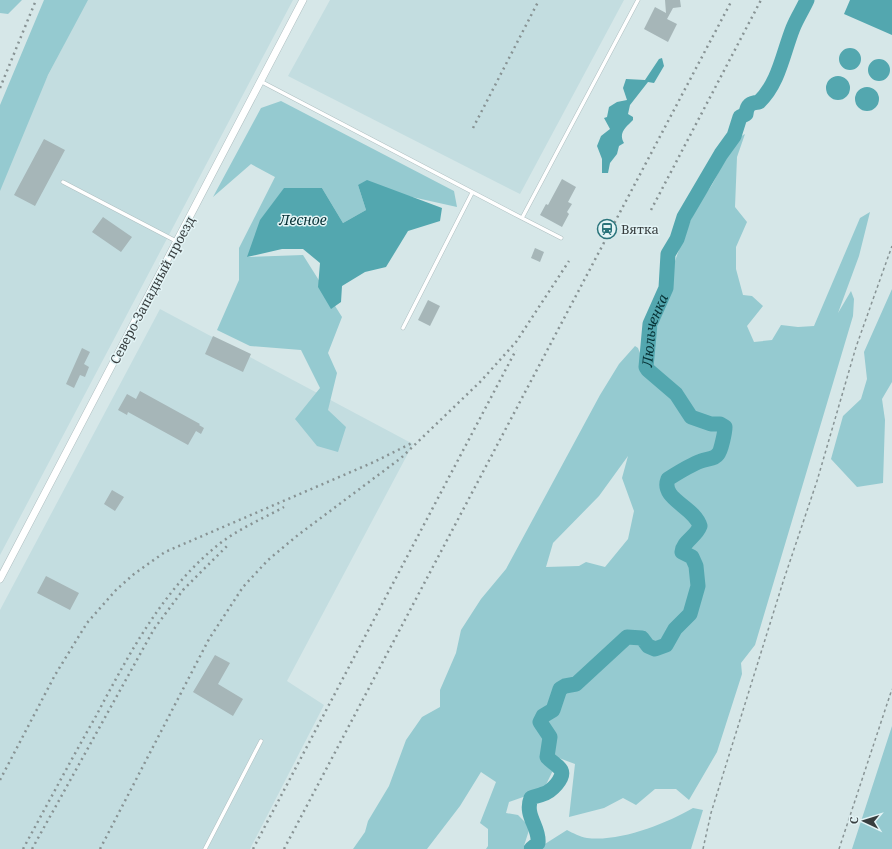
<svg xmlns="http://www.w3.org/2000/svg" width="892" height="849" font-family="'Noto Serif',serif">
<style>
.built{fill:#c3dde0}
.green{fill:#95cad0;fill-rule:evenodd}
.water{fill:#53a7af}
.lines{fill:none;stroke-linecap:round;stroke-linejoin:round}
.river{stroke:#53a7af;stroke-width:15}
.building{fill:#a6b6b8}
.service-casing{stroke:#afbfc1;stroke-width:4.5}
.minor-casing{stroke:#afbfc1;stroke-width:8}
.path{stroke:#889495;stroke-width:1.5;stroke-dasharray:3 3;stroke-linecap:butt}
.service{stroke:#fff;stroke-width:3.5}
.minor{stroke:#fff;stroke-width:7}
.rail{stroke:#889394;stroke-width:2.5;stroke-dasharray:2 4;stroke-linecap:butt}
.labels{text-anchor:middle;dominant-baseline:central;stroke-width:3;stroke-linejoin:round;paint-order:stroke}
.poi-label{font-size:13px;fill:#383e3f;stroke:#e3f4f6;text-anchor:start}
.street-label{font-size:13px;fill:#383e3f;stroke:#e3f4f6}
.water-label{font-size:14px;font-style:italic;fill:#073236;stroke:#e3f4f6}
</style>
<rect width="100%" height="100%" fill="#d6e7e8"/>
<path class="built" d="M87,0H293L0,555V168Z
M330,0H624L520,194L288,76Z
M160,309L413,444L287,681L324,705L250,849H0V610Z"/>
<path class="green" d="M0,0H22L8,14L0,13Z
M44,0H88L48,75L0,191V105Z
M281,101L454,191L457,207L358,185L366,210L343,223L322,188L247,257L303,255L342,317L328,353L337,373L328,410L346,427L338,452L317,446L295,419L320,388L301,350L250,346L217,330L239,280V248L275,177L251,164L213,197L261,108Z
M745,134L737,157L735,207L747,222L736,247V269L743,295L752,296L763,306L747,326L754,342L772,340L781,325L798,327L814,326L860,218L870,212L859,256L838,313L851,291L854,299L853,316L755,645L741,663L742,674L717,752L689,800L676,789H655L636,805L623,798L604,808L569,817L575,764L559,758L541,795L526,796L509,802L506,813L518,815L530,827L523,849H486L488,846V829L480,823L496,782L481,772L460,806L427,849H353L365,832L368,821L389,786L406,740L422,717L440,707V690L456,653L461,630L481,599L506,569L600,395L619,364L635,346L638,348L643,361L647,360C654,351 659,315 663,301C671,269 683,237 697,206C701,197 710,190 714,181C723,165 728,143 745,134ZM628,456L622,478L634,511L628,539L605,567L586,562L579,566L546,567L553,543L599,496Z
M892,289V382L882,399L885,420L883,483L857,487L831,459L843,416L861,399L867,379L864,352Z
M892,726V849H852Z
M693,808L703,810L691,849H537L567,830C573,833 580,837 587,838C620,842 665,824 693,808Z"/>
<path class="water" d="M850,0H892V35L844,14Z
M839 59a11 11 0 1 1 22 0a11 11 0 1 1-22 0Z
M662,58L664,66L654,83L648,82L630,105L628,114L633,117V120C626,127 618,133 624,143L619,146L617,154L610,163L608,173H602V159L597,146L601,136L610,129L604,118L607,117L609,107L617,102L627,100L623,88L626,79L645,80L659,59Z
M868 70a11 11 0 1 1 22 0a11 11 0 1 1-22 0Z
M826 88a12 12 0 1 1 24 0a12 12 0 1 1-24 0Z
M855 99a12 12 0 1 1 24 0a12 12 0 1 1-24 0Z
M367,180L442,208L440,221L408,231L386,267L365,272L342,286L341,302L331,309L318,287L320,263L303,249H282L247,257L260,220L284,188H322L343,223L366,210L358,185Z"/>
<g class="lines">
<path class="river" id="s1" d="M531,849L538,843C540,827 524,816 531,798C535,796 539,796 543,794C551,792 565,778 561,770C558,765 551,762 547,757L550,737L540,722L543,716L553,710L560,689L565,686L576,684L627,637L642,638L648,646L655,649L666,645L675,629L690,614L698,586L696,566L692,557L682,552C683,541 696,537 700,526C695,507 660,499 668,479C679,472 690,465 701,461C707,458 714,460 718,454C721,451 725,432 725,427L720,424H711L691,417L676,394L648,370L646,367L650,324L666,288L668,254L677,239L684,217L721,154L734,136L740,117L746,114C747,105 750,103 759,102C779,83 783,53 793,28C797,18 803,9 807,0"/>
</g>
<path class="building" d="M665,0H680L681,7L673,8L667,19L677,24L668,42L644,29L655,7L666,13Z
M44,139L65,150L35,206L14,195Z
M562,179L576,187L568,202L572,204L567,212L569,214L562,227L540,215L546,204L548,205Z
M103,217L132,237L121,252L92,232Z
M535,248L544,252L540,262L531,258Z
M428,300L440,306L430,326L418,320Z
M213,336L251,354L243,372L205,354Z
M82,348L90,352L84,364L89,367L85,377L80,375L74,388L66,384Z
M140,391L200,424L199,425L204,428L201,434L196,431L188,445L128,412L127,415L118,410L127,394L136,399Z
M112,490L124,497L115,511L104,504Z
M46,576L79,593L70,610L37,593Z
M215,655L230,663L218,684L243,699L233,716L193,692Z"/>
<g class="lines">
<defs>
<path id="service" d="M262,82L522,218L638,0
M63,182L176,241
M522,218L561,238
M403,328L472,193
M205,849L261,741"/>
<path id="minor" d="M0,579L303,0"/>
</defs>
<use href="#service" class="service-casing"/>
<use href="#minor" class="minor-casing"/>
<path class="path" d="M703,849L711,813L783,582L817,481L856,347L892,246
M839,849L892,689"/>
<use href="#service" class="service"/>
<use href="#minor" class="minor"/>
<path class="rail" d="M0,88L36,0
M473,128L539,0
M651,210L761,0
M0,780L55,675L87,623L116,590L134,574L165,552L374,462L412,443
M23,849C47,805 71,760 96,716C129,654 163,589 218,545C238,529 262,519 284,507
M32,849L154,629L183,590L229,544
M100,849L209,639L243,587L268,560L298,535L401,458L481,381L516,342L569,261
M253,849L516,350
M284,849L732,0"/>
</g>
<defs>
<symbol id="station-ring" viewBox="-11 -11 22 22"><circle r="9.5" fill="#e3f4f6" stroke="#2a747b" stroke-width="1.5"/><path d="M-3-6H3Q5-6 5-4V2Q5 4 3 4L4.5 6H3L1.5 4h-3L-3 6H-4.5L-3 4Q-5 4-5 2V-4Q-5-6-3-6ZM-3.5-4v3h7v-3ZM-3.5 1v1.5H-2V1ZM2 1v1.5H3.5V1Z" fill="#2a747b"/></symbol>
</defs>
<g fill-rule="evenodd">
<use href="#station-ring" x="596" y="218" width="22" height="22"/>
</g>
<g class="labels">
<g class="poi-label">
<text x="621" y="229">Вятка</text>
</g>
<g class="street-label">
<text transform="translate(152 290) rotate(-62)">Северо-Западный проезд</text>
</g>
<g class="water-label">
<text x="303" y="219">Лесное</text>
<text stroke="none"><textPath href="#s1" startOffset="758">Люльченка</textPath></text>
</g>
</g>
<g transform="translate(864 821) rotate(274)" stroke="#e3f4f6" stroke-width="3" paint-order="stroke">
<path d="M0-3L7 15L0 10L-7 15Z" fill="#383e3f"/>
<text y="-6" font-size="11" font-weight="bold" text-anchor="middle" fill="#383e3f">С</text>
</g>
</svg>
